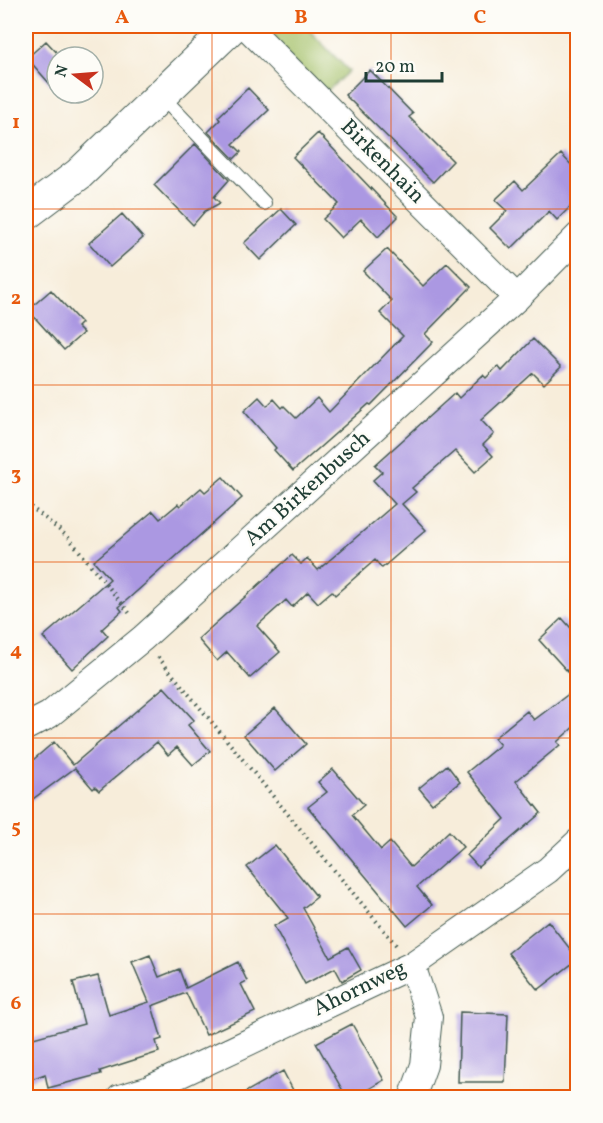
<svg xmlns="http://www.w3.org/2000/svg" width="603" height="1123" font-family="Vollkorn,serif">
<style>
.green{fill:#a3c068;stroke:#617e4e;stroke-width:1.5}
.building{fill:#ab98e2}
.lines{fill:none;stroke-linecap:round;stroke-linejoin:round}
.service-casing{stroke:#3f574d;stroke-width:16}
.minor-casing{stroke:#3f574d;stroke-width:28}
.tertiary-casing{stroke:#3f574d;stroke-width:34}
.path{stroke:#3f574d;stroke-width:4;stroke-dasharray:1.5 4.5;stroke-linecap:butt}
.service{stroke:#fff;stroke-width:14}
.minor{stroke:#fff;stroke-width:26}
.tertiary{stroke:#fff;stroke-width:32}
.grid{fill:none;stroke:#e8590c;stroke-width:1.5;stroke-opacity:0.55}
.labels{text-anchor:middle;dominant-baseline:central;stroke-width:5;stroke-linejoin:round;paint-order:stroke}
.street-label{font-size:22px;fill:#1f3d34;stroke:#fdfcf7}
.neatline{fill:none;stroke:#e8590c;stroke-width:2}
.grid-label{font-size:20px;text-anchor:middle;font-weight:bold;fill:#e8590c}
</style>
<rect width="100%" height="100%" fill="#fdfcf7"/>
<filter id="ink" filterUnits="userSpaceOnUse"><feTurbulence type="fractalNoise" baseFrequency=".0167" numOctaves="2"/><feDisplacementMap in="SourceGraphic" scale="12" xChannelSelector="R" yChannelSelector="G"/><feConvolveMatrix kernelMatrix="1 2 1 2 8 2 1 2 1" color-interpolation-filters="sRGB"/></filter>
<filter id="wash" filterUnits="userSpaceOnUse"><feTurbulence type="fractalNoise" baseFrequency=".008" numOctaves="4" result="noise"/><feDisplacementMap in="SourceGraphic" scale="24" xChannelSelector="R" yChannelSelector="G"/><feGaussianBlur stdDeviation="1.35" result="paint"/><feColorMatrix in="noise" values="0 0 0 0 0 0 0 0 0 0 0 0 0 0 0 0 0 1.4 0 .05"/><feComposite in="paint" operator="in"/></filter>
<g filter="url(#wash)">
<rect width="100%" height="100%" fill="#f7edda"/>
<path class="green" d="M285,26H305L349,71L324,94L270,40Z"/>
<g id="blocks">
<path class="building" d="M46,41L61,57H57V92L27,58Z
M370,70L413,114L409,117L453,161L433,182L345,95Z
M248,88L269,110L233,144L241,152L234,159L208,132L220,120L218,117Z
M318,133L398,217L378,237L361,219L341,238L323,219L339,204L293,157Z
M195,144L229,180L214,197L220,203L205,211L193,225L154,185Z
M561,154L578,172V199L557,220L549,211L511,249L490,228L507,211L495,200L515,181L523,190Z
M281,209L296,225L260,260L244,243Z
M122,214L143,238L110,267L89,243Z
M387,249L423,286L447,263L471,287L425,334L433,342L371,405L369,404L293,471L274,450L276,448L244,411L259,397L267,406L274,399L282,408L284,406L296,418L317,398L329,412L403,336L380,313L392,301L363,271Z
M51,290L81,323L77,327L83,333L64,350L28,310Z
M533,339L561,367L544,384L533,373L481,420L494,434L483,445L493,456L475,472L455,451L412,488L416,492L402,504L426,530L382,568L375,560L335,595L332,591L318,603L308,592L292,607L286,600L257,626L280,652L250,678L227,652L217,661L198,639L292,555L301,564L307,558L318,570L395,504L373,480L382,472L375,465L455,393L459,398L483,375L486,378L498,366L502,371Z
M223,477L242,498L119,607L122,611L102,629L108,636L72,669L43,637L110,579L94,561L153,511L160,519L178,504L180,506L201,488L205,492Z
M562,618L578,636V683L539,640Z
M164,687L194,720L188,725L210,751L193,765L177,747L168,755L157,742L99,791L95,787L93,789L75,768L26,804V766L54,742L73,765Z
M578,687V723L557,742L560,745L516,781L541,813L478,867L467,855L505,819L467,772L500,745L494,738L527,711L534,720Z
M275,708L306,744L275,771L244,735Z
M447,765L460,782L432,804L419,788Z
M333,769L364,805L352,815L381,850L390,842L411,867L449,831L463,847L417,887L432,905L407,926L308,807L327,792L318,782Z
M275,845L317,897L303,908L330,957L348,947L361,970L342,981L335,968L305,984L274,926L288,918L247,867Z
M548,921L578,959L538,990L508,953Z
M150,955L159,977L179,969L186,988L238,962L247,981L241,984L255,1012L206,1035L186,993L152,1006L162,1039L156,1041L159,1052L100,1071L101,1074L48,1088L45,1074L26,1081V1040L84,1024L73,982L98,976L109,1015L149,1002L132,962Z
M460,1012L508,1014L505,1082H458Z
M352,1024L384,1080L354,1098H347L316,1043Z
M283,1071L297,1098H235Z"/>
</g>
</g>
<g filter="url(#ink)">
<use href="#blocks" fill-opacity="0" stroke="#3f574d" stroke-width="1.5"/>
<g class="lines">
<defs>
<path id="service" d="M160,95L264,203"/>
<path id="minor" d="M246,26L517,298
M26,727L49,715L143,638L517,298L578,236
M120,1098L147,1090L412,965L548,870L578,842
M412,1098L424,1065L429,1017L412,965"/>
<path id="tertiary" d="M26,214L79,174L233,26"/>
</defs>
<use href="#service" class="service-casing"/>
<use href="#minor" class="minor-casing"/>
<use href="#tertiary" class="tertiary-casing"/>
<path class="path" d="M26,503L68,537L131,615
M158,657L396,945"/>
<use href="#service" class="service"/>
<use href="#minor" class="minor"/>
<use href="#tertiary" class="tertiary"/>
</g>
</g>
<path class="grid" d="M212,26V1098M391,26V1098M26,209H578M26,385H578M26,562H578M26,738H578M26,914H578"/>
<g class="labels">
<g class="street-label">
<text transform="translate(382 162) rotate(45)">Birkenhain</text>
<text transform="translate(308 489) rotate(-42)">Am Birkenbusch</text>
<text transform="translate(360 989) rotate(-26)">Ahornweg</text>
</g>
</g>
<rect width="603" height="1123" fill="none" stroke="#fdfcf7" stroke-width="66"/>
<g transform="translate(75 75) rotate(286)"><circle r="28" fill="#fdfcf7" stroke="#a4b0a9" stroke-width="1.5"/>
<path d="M0-4.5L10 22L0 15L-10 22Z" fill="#c8321e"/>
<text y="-9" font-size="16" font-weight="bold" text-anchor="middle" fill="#1f3d34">N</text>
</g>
<path d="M366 72v9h76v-9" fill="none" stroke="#1f3d34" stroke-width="3"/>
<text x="375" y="72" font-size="18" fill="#1f3d34" stroke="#fdfcf7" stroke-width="4.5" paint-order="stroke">20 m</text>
<rect x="33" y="33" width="537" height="1057" class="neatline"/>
<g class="grid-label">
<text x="122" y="23">A</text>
<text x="301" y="23">B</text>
<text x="480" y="23">C</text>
<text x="16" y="128">1</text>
<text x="16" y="304">2</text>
<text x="16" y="480">3</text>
<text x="16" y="656">4</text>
<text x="16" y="833">5</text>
<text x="16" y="1009">6</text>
</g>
</svg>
